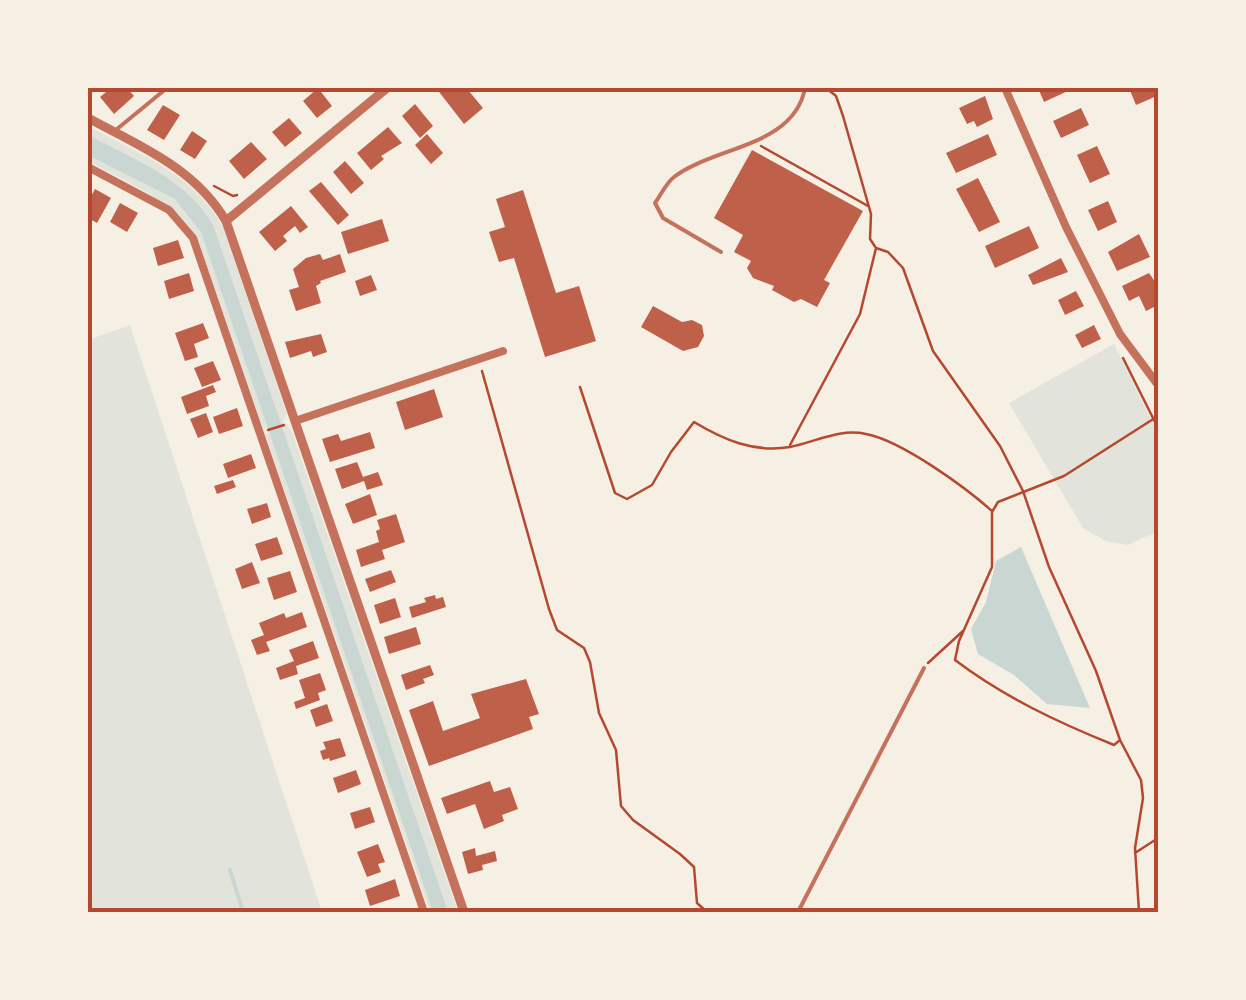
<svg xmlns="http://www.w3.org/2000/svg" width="1246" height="1000" font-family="Lato,sans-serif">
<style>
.green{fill:#e2e4dc}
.water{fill:#c9d6d2}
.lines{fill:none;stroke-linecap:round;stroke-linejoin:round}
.stream{stroke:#c9d6d2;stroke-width:4}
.building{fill:#bf614a}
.path{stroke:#b5482f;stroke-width:2.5}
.service{stroke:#c5725c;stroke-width:4}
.minor{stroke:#c5725c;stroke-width:8}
.tertiary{stroke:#c5725c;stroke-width:9}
.neatline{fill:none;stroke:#b5482f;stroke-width:4}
</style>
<rect width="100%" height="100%" fill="#f6efe4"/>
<path class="green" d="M88,126C138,153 194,174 223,227L287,414L282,423L291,429L458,912H430L265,434L270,432L269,428L263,429L197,237C172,199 127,183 88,161Z
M130,325L322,912H88V340Z
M1114,344L1158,433V531L1128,545L1106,541L1083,528L1009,403Z"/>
<path class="water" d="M88,135C134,160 186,178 213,225L448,912H433L201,232L175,199L88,155Z
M1021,547L1090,708L1047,704L1014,675L978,654L971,629L986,602L996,561Z"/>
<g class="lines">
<path class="stream" d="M230,870L243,912"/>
</g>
<path class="building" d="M111,88H127L134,96L114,114L100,97Z
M318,88L332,106L317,118L303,101Z
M436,88H471L468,90L483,108L464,124Z
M1038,88H1067L1068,91L1044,102Z
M1129,88H1154L1157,96L1136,105Z
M985,96L993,119L977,127L974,121L967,124L959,108Z
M415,104L433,126L420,138L402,116Z
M163,105L180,115L164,140L147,130Z
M1081,108L1089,125L1061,138L1053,121Z
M289,118L302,133L285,147L272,132Z
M388,127L402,143L381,156L384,159L371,170L357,153Z
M192,131L207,141L195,159L180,150Z
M427,134L443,153L431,164L415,145Z
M988,134L997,155L956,173L946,153Z
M251,142L267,159L244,179L229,161Z
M1097,146L1110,174L1090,183L1077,155Z
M752,150L863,211L824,280L830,283L817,307L801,299L794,302L772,290L774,286L753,278L747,268L751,261L734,252L743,235L714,218Z
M345,161L364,183L351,194L333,172Z
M978,178L1000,222L979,232L956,189Z
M321,182L349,215L338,225L309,191Z
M95,189L111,198L97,223L88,218V202Z
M523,190L556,293L579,286L596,341L545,357L514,258L499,262L489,232L505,227L496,199Z
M1108,201L1117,222L1098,231L1088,210Z
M120,203L138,213L127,232L110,222Z
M291,206L308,227L300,233L295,226L283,236L287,241L275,251L259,232Z
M382,219L389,241L348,254L341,232Z
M1029,226L1039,248L995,268L985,246Z
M1139,234L1150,257L1117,271L1108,252Z
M178,240L184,258L158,266L153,248Z
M320,254L323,260L340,254L346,272L320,281L321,283L316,286L321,303L296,311L289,290L299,287L293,269L306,258Z
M1061,258L1068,272L1033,285L1028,275Z
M189,273L194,291L169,299L164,281Z
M1149,273L1158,286V305L1146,311L1139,296L1129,301L1122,286Z
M371,275L377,290L360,296L355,281Z
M1076,291L1084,306L1065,315L1058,300Z
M653,306L682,322L692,320L702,325L704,336L698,347L683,351L641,327Z
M203,323L209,338L194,344L198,357L185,361L175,333Z
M1094,325L1101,339L1082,348L1075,335Z
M321,334L327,352L313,357L311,351L290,358L285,342Z
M213,361L221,380L202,387L194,368Z
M213,385L216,392L206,396L209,406L187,414L181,397Z
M434,389L443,417L405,430L396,402Z
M237,408L243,426L219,434L213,417Z
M206,413L213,432L198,438L190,419Z
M370,432L375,448L330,462L322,439L338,434L341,441Z
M251,454L256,468L228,478L223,464Z
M357,462L363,477L378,472L383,485L367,490L364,481L342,489L335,469Z
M233,480L236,487L217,494L214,486Z
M370,494L377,515L353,524L345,504Z
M267,503L271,517L252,524L247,509Z
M396,514L405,542L382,550L385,559L361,567L356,550L379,542L376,531L380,529L377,520Z
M277,537L283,554L261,561L255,544Z
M252,562L260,583L242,589L235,569Z
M391,570L396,582L370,592L365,579Z
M290,571L297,592L274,600L267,578Z
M435,595L436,599L443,597L446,607L412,618L409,607L426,602L424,598Z
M395,598L401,617L380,624L374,605Z
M302,612L307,627L266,642L270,651L257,655L251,640L264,635L259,623L284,613L286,618Z
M416,627L421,644L389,654L384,637Z
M313,641L319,658L296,666L298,674L280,680L276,668L294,661L289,650Z
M430,665L434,675L423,679L425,683L406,690L401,675Z
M320,673L326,690L318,693L320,700L296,709L294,702L305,698L299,680Z
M526,679L539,714L529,717L533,729L429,766L409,710L433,701L443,731L480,718L471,694Z
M327,704L333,721L316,727L310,710Z
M340,738L346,756L330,761L329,758L323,760L320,751L326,749L323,742Z
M356,770L361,784L338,793L333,778Z
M490,781L494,792L510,787L518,809L502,815L504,821L484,829L475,804L447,814L441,798Z
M370,807L375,822L355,829L350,813Z
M378,844L385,862L378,864L381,872L367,877L357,852Z
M475,848L476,856L495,851L497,861L482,865L483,870L468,874L462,852Z
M395,879L400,896L370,906L365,890Z"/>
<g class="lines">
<path class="path" d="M826,88L836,96L843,116L871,214L870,239L876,248L888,252L903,268L933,351L1000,446L1023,491L1049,567L1096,671L1120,740L1114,745C1057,722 1004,697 955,660L959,641L992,567V512L998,502L1064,476L1158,416
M761,146L868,206
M214,186L233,196L237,195
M1123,358L1158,428
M482,371L549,609L557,630L584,648L590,662L599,713L616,750L621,806L633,820L680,854L694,867L697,903L707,912
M580,387L615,493L627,499L652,485L671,452L694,422C724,440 754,453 790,447C816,442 839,428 866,434C902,441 965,487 992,511
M268,430L284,425
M790,445L860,314L876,248
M928,663L963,631
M1120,740L1141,780L1143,798L1135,848L1139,912
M1135,853L1155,840"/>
<path class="service" d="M117,129L167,88
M721,252L663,218L655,203C661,195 666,183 674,177C715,146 794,147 805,88
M798,912L924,668"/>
<path class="minor" d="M1005,88L1066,227L1120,334L1158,385
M88,167L169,210L193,238L424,912
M295,421L503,351"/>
<path class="tertiary" d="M88,118C140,146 195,168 226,221L464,912
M226,221L387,88"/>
</g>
<rect width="1246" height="1000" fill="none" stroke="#f6efe4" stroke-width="180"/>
<rect x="90" y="90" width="1066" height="820" class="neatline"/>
</svg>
